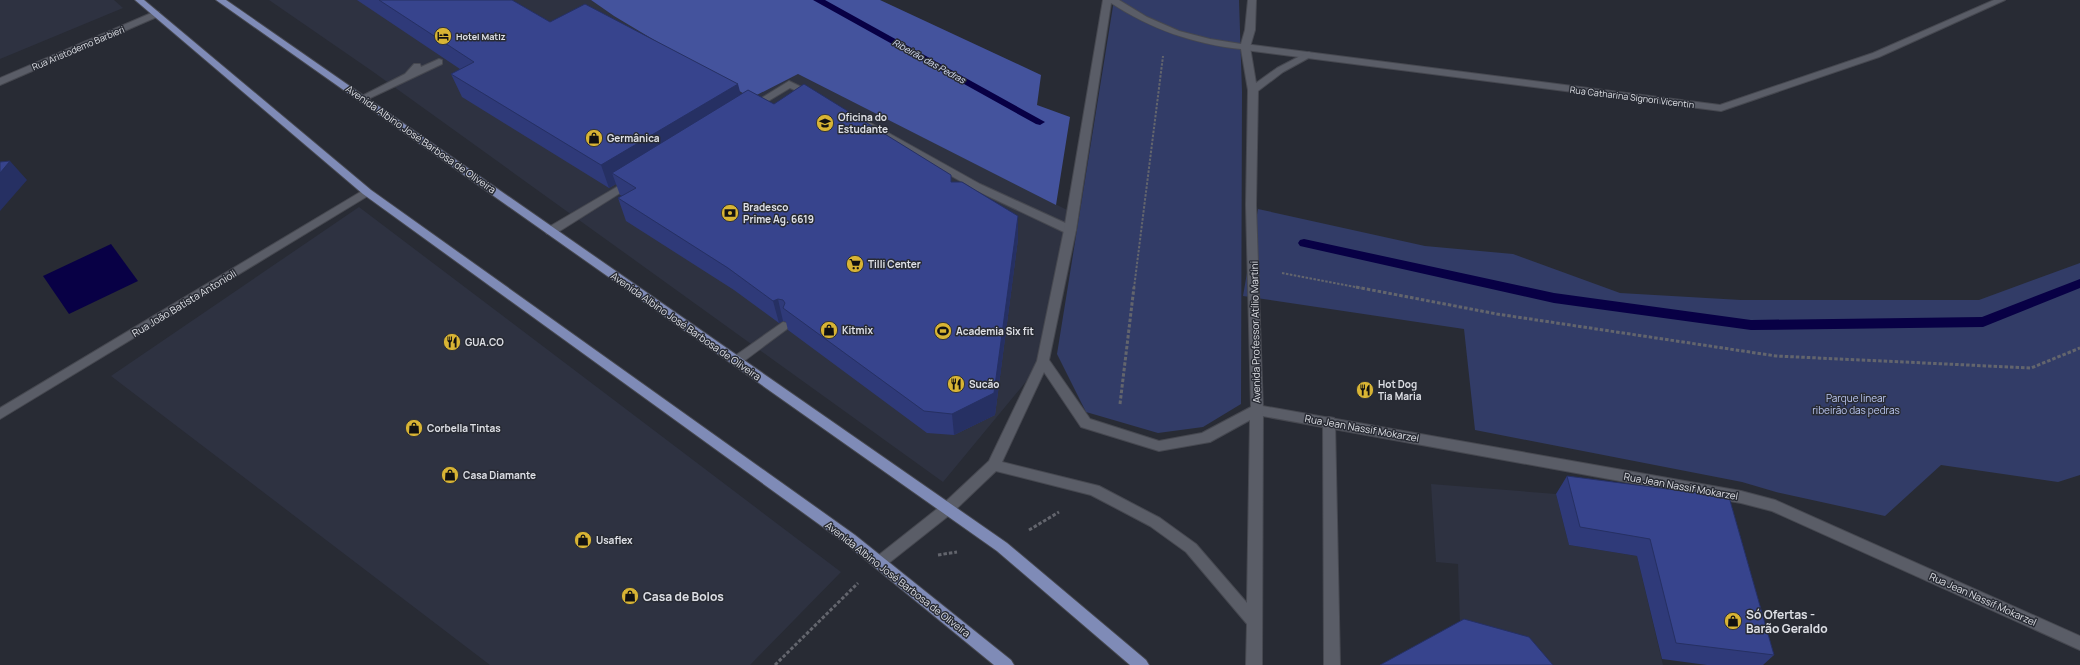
<svg xmlns="http://www.w3.org/2000/svg" width="2080" height="665" font-family="Manrope,sans-serif">
<style>
.built{fill:#2e3241}
.green{fill:#323c67}
.forest{fill:#44539d}
.water{fill:#080045}
.lines{fill:none;stroke-linecap:round;stroke-linejoin:round}
.stream{fill:#080045;fill-rule:evenodd}
.lane-casing{stroke:#464850;stroke-width:2}
.street-casing{stroke:#464850;stroke-width:2}
.secondary-casing{stroke:#464850;stroke-width:2}
.primary-casing{stroke:#464850;stroke-width:2}
.path-far1{stroke:#63656d;stroke-width:2;stroke-dasharray:2.5 1.5;stroke-linecap:butt}
.path{stroke:#63656d;stroke-width:3;stroke-dasharray:3.5 2;stroke-linecap:butt}
.lane{fill:#5a5d67;fill-rule:evenodd}
.street{fill:#5a5d67;fill-rule:evenodd}
.secondary{fill:#5a5d67;fill-rule:evenodd}
.primary{fill:#7f8bb7;fill-rule:evenodd}
.wall{fill:#2f3a79}
.shaded-wall{fill:#263063}
.building{fill:#37448d;stroke:#263063}
.labels{text-anchor:middle;dominant-baseline:central;stroke-width:3;stroke-linejoin:round;paint-order:stroke}
.far-poi-label{font-size:9px;font-weight:bold;fill:#dee0e6;stroke:#282b34;text-anchor:start}
.far-street-label{font-size:9px;fill:#dee0e6;stroke:#282b34}
.far-water-label{font-size:9px;font-style:italic;fill:#d9e0f5;stroke:#282b34}
.poi-label{font-size:10px;font-weight:bold;fill:#dee0e6;stroke:#282b34;text-anchor:start}
.street-label{font-size:10px;fill:#dee0e6;stroke:#282b34}
.park-label{font-size:10px;fill:#bbc7f1;stroke:#282b34}
.near-poi-label{font-size:12px;font-weight:bold;fill:#dee0e6;stroke:#282b34;text-anchor:start}
</style>
<rect width="100%" height="100%" fill="#282b34"/>
<path class="built" d="M0,0H114L123,8L0,59Z
M269,0H591L614,16L751,98L798,74L1073,213L1043,361L943,482L372,71Z
M359,207L841,572L750,665H490L111,376Z
M1431,484L1556,494L1569,545L1637,556L1663,665H1542L1460,626L1458,564L1436,562Z"/>
<path class="green" d="M1114,0H1239L1242,92L1241,404L1203,427L1158,433L1086,412L1057,354Z
M1258,209L1425,246L1513,254L1620,293L1741,300H1979L2080,263V475L2058,482L1941,465L1885,516L1776,492L1742,482L1475,430L1464,329L1243,296Z"/>
<path class="forest" d="M591,0H880L1041,75L1037,105L1070,117L1056,205L798,74L751,98L614,16Z"/>
<path class="water" d="M111,244L138,281L69,314L43,276Z"/>
<g class="lines">
<path class="stream" d="M813,0H825L1045,122L1040,125L1036,124Z
M1304,239L1554,293L1751,320L1982,317L2080,279V288L1983,327L1751,330L1554,303L1300,246L1298,243L1300,240Z"/>
<defs>
<path id="lane" d="M439,59L442,60V64L366,100H360L358,98L405,74L414,64H420L421,67Z
M789,81L818,95L816,97H810L790,88L755,109H749L747,107Z
M869,122L980,184L1074,227L1076,230L1070,234L1066,233L977,191L964,202H956L955,199L969,186L865,127L864,125Z
M632,178L637,181L636,183L555,234H547L545,231L547,228Z
M783,322L787,323L789,326L787,329L740,364H732L730,361L732,358Z
M1329,417L1334,418L1335,422L1340,665H1324L1323,422L1324,418Z"/>
<path id="street" d="M1994,0H2005L1879,57L1721,111L1245,50L1240,47L1245,44L1720,105L1873,53Z
M156,11L159,12V16L0,85V78Z
M367,188L372,192L371,194L0,419V408Z
M1257,405L1741,491L1775,500L2080,636V650L1772,511L1741,503L1257,415L1252,414L1251,410L1252,406Z"/>
<path id="secondary" d="M1103,0H1119L1147,17L1179,31L1210,39L1241,44L1245,30L1248,0H1256L1255,30L1250,47L1256,83L1277,68L1306,53L1309,52L1314,55L1283,72L1258,91L1256,205L1263,410L1262,665H1246L1247,624L1186,552L1150,526L1091,495L996,471L952,513L885,566L880,568L875,566L873,562L875,558L942,505L989,461L1037,361L1064,230ZM1111,3C1151,29 1193,44 1241,49L1248,90L1246,205L1251,407L1202,433L1159,441L1090,419L1049,360L1076,230ZM1044,372L1081,427L1159,451L1210,442L1250,420L1247,603L1196,544L1160,518L1099,486L1002,462Z"/>
<path id="primary" d="M135,0H144L371,190L855,535L1011,660L1014,665H994L845,543L363,194Z
M216,0H226L1007,543L1146,660L1149,665H1130L997,551Z"/>
</defs>
<use href="#lane" class="lane-casing"/>
<use href="#street" class="street-casing"/>
<use href="#secondary" class="secondary-casing"/>
<use href="#primary" class="primary-casing"/>
<path class="path-far1" d="M1282,273L1361,288
M1134,288L1163,56"/>
<path class="path" d="M1356,287L1497,314L1776,356L2031,368L2080,348
M1120,404L1134,287
M1029,530L1059,512
M938,555L957,552
M775,665L858,583"/>
<use href="#lane" class="lane"/>
<use href="#street" class="street"/>
<use href="#secondary" class="secondary"/>
<use href="#primary" class="primary"/>
</g>
<path class="wall" d="M357,0H512L550,22L741,95L774,104L951,182L1018,216V239L995,415L954,435L927,433L788,330L786,322L783,321L779,323L734,290L626,221L618,198L622,196L620,195L616,184L609,188L462,97L451,74L460,69Z
M1567,476L1729,497L1774,655L1763,665H1707L1662,659L1637,556L1569,545L1556,494Z"/>
<path class="shaded-wall" d="M738,84L744,107L612,173L616,184L609,188L601,165Z
M10,161L27,180L0,211V173Z
M1018,216V239L995,415L954,435L952,414Z
M778,299L783,321L779,323L773,301Z"/>
<path class="building" d="M379,0H512L550,22L585,4L738,84L601,165L451,74L474,62Z
M804,84L951,175V182H962L1018,216L994,393L952,414L924,411L783,308L785,303L783,300L778,299L773,301L728,268L618,198L636,188L612,173L748,90L774,104Z
M10,161L0,173V162Z
M1567,476L1729,497L1774,655L1676,643L1650,539L1580,527Z
M1464,619L1529,637L1553,665H1380Z"/>
<defs>
<symbol id="hotel-disc" viewBox="-11 -11 22 22"><circle r="9.5" fill="#d8b434" stroke="#282b34"/><path d="M-6-4.5h1.5V1H6V5H4.5V3h-9V5H-6ZM-4 0a1.8 1.8 0 1 1 3.6 0ZM.5 0V-2.5h3Q6-2.5 6 0Z" fill="#111"/></symbol>
<symbol id="school-disc" viewBox="-11 -11 22 22"><circle r="9.5" fill="#d8b434" stroke="#282b34"/><path d="M0-5L7-2L0 1L-7-2ZM-4 1L0 2.5L4 1V4Q0 6-4 4Z" fill="#111"/></symbol>
<symbol id="shop-disc" viewBox="-11 -11 22 22"><circle r="9.5" fill="#d8b434" stroke="#282b34"/><path d="M-5-2.5h2.3a2.7 3.5 0 0 1 5.4 0H5L5.5 6h-11ZM-1.5-2.5h3a1.5 2.3 0 0 0-3 0Z" fill="#111"/></symbol>
<symbol id="bank-disc" viewBox="-11 -11 22 22"><circle r="9.5" fill="#d8b434" stroke="#282b34"/><path d="M-6-4H6V4H-6ZM0-2.3a2.3 2.3 0 1 0 0 4.6a2.3 2.3 0 1 0 0-4.6Z" fill="#111"/></symbol>
<symbol id="supermarket-disc" viewBox="-11 -11 22 22"><circle r="9.5" fill="#d8b434" stroke="#282b34"/><path d="M-6-5.5h2.5l.6 2H6L4.5 2H-2.5L-4.4-4H-6ZM-1.5 3.2a1.3 1.3 0 1 0 .1 0ZM3 3.2a1.3 1.3 0 1 0 .1 0Z" fill="#111"/></symbol>
<symbol id="stadium-disc" viewBox="-11 -11 22 22"><circle r="9.5" fill="#d8b434" stroke="#282b34"/><path d="M0-5a6.5 5 0 1 0 0 10a6.5 5 0 1 0 0-10ZM-3.5-1.8h7v3.6h-7Z" fill="#111"/></symbol>
<symbol id="restaurant-disc" viewBox="-11 -11 22 22"><circle r="9.5" fill="#d8b434" stroke="#282b34"/><path d="M-5-6h1v4h1v-4h1v4h1v-4h1v5L-1.5 .5V6h-2V.5L-5-1ZM5-6V6H3V1.5H1.5Q1.5-4 5-6Z" fill="#111"/></symbol>
</defs>
<g fill-rule="evenodd">
<use href="#hotel-disc" x="433" y="26" width="20" height="20"/>
<use href="#school-disc" x="815" y="113" width="20" height="20"/>
<use href="#shop-disc" x="584" y="128" width="20" height="20"/>
<use href="#bank-disc" x="720" y="203" width="20" height="20"/>
<use href="#supermarket-disc" x="845" y="254" width="20" height="20"/>
<use href="#shop-disc" x="819" y="320" width="20" height="20"/>
<use href="#stadium-disc" x="933" y="321" width="20" height="20"/>
<use href="#restaurant-disc" x="442" y="332" width="20" height="20"/>
<use href="#restaurant-disc" x="946" y="374" width="20" height="20"/>
<use href="#restaurant-disc" x="1355" y="380" width="20" height="20"/>
<use href="#shop-disc" x="404" y="418" width="20" height="20"/>
<use href="#shop-disc" x="440" y="465" width="20" height="20"/>
<use href="#shop-disc" x="573" y="530" width="20" height="20"/>
<use href="#shop-disc" x="620" y="586" width="20" height="20"/>
<use href="#shop-disc" x="1723" y="611" width="20" height="20"/>
</g>
<g class="labels">
<g class="far-poi-label">
<text x="456" y="36">Hotel Matiz</text>
</g>
<g class="far-street-label">
<text transform="translate(78 48) rotate(-23)">Rua Aristodemo Barbieri</text>
<text transform="translate(1632 97) rotate(7)">Rua Catharina Signori Vicentin</text>
</g>
<g class="far-water-label">
<text transform="translate(929 61) rotate(29)">Ribeirão das Pedras</text>
</g>
<g class="poi-label">
<text x="838" y="117">Oficina do<tspan x="838" dy="12">Estudante</tspan></text>
<text x="607" y="138">Germânica</text>
<text x="743" y="207">Bradesco<tspan x="743" dy="12">Prime Ag. 6619</tspan></text>
<text x="868" y="264">Tilli Center</text>
<text x="842" y="330">Kitmix</text>
<text x="956" y="331">Academia Six fit</text>
<text x="465" y="342">GUA.CO</text>
<text x="969" y="384">Sucão</text>
<text x="1378" y="384">Hot Dog<tspan x="1378" dy="12">Tia Maria</tspan></text>
<text x="427" y="428">Corbella Tintas</text>
<text x="463" y="475">Casa Diamante</text>
<text x="596" y="540">Usaflex</text>
</g>
<g class="street-label">
<text transform="translate(421 139) rotate(35)">Avenida Albino José Barbosa de Oliveira</text>
<text transform="translate(184 303) rotate(-31)">Rua João Batista Antonioli</text>
<text transform="translate(686 326) rotate(35)">Avenida Albino José Barbosa de Oliveira</text>
<text transform="translate(1255 332) rotate(-91)">Avenida Professor Atílio Martini</text>
<text transform="translate(1362 428) rotate(10)">Rua Jean Nassif Mokarzel</text>
<text transform="translate(1681 486) rotate(10)">Rua Jean Nassif Mokarzel</text>
<text transform="translate(898 579) rotate(38)">Avenida Albino José Barbosa de Oliveira</text>
<text transform="translate(1983 599) rotate(24)">Rua Jean Nassif Mokarzel</text>
</g>
<g class="park-label">
<text x="1856" y="398">Parque linear<tspan x="1856" dy="12">ribeirão das pedras</tspan></text>
</g>
<g class="near-poi-label">
<text x="643" y="596">Casa de Bolos</text>
<text x="1746" y="614">Só Ofertas -<tspan x="1746" dy="14">Barão Geraldo</tspan></text>
</g>
</g>
</svg>
